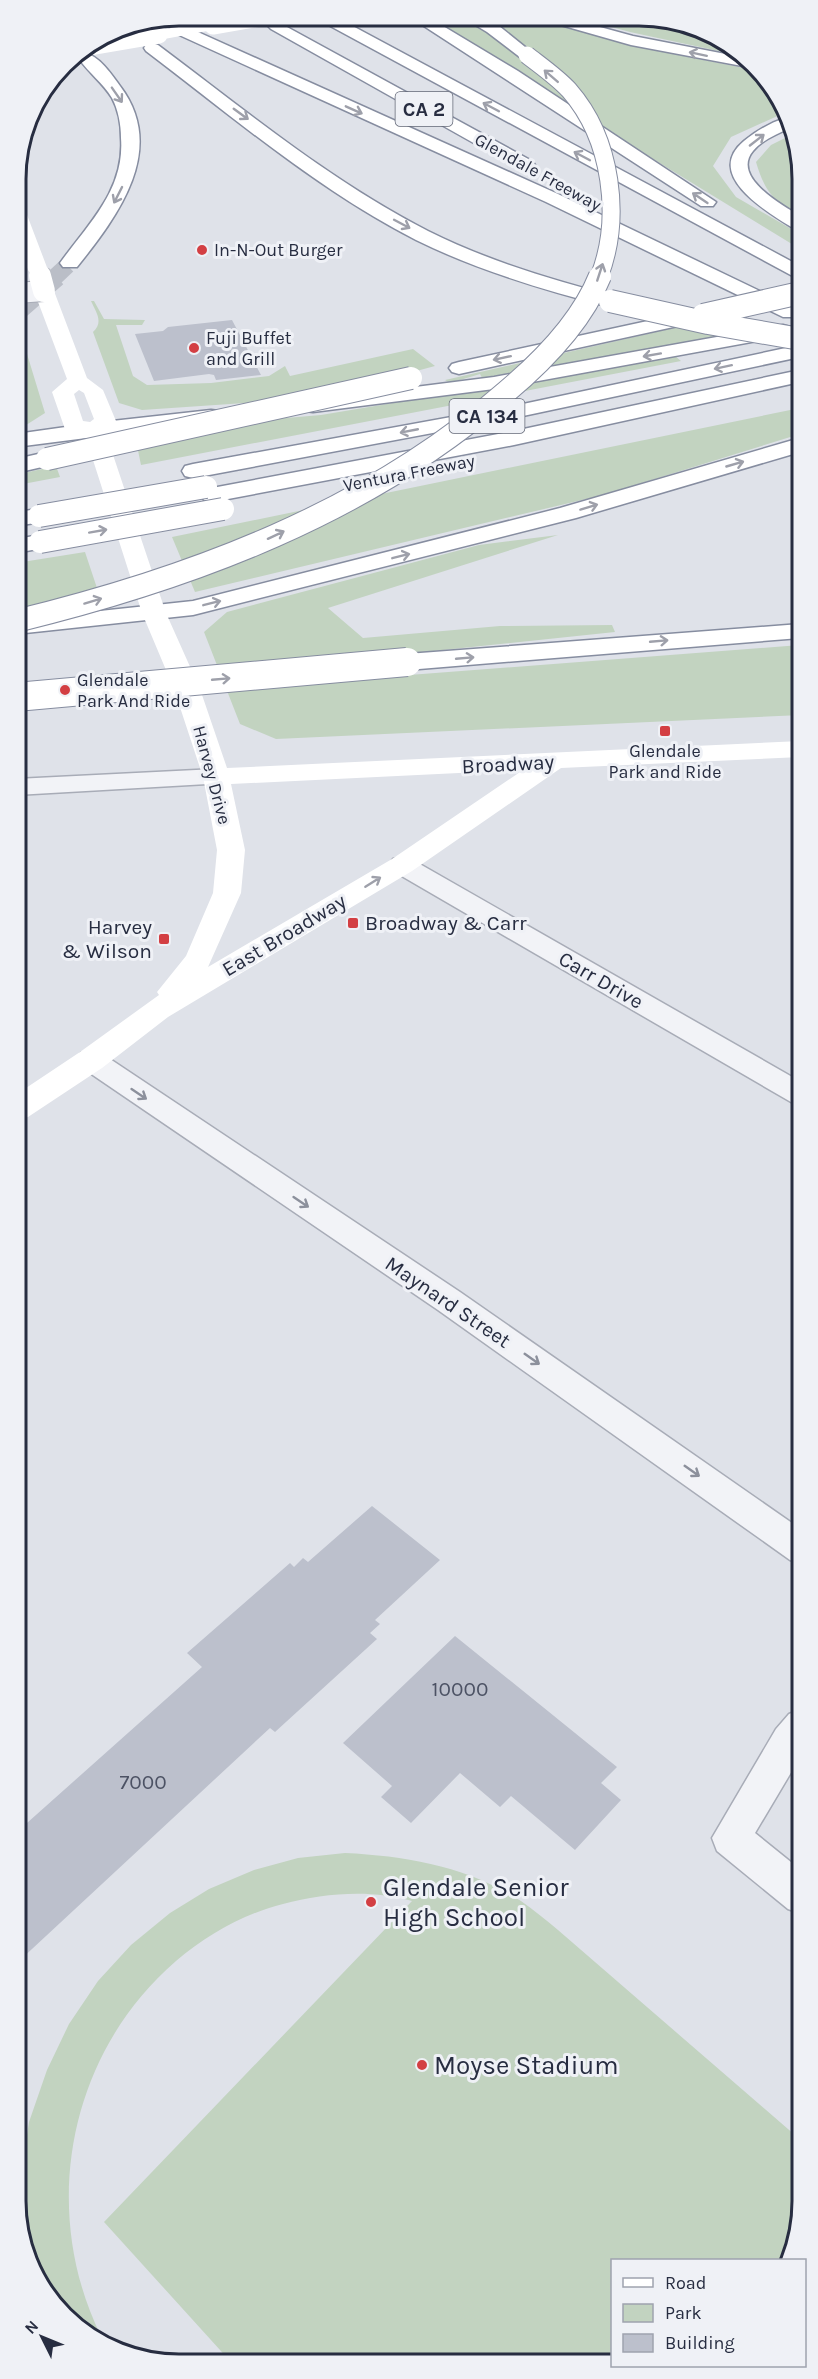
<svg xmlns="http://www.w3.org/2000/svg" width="818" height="2379" font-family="Karla,sans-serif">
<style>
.green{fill:#c2d3c0}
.building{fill:#bcc0cc}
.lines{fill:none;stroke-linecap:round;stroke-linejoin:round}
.motorway-tunnel-far1{stroke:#babec7;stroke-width:17;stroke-dasharray:17 8;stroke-linecap:butt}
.motorway-tunnel{stroke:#babec7;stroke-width:22;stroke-dasharray:22 11;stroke-linecap:butt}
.minor-casing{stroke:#a8acb7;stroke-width:3}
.tertiary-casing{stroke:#a8acb7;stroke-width:3}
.motorway-casing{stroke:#868da0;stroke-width:3}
.minor{fill:#f2f3f7;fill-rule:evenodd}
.tertiary{fill:#f2f3f7;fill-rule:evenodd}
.secondary{fill:#fff;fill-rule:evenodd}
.motorway{fill:#fff;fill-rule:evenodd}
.minor-bridge-casing{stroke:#a8acb7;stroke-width:22;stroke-linecap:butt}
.motorway-bridge-far2-casing{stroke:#868da0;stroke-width:19;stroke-linecap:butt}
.motorway-bridge-far1-casing{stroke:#868da0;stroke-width:24;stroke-linecap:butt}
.motorway-bridge-casing{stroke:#868da0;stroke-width:30;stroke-linecap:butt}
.minor-bridge{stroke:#f2f3f7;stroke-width:20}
.secondary-bridge-far1{stroke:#fff;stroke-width:17}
.secondary-bridge{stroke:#fff;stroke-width:22}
.motorway-bridge-far2{stroke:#fff;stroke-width:17}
.motorway-bridge-far1{stroke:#fff;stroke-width:22}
.motorway-bridge{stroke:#fff;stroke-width:28}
.oneway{stroke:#9ea0aa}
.oneway2{stroke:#8c909c}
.poi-dot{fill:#d33f43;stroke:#eff1f6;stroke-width:2}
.labels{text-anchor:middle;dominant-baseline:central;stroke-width:6;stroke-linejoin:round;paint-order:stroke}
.far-street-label{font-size:18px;fill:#272d41;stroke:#eff1f6}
.far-poi-label{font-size:18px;fill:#272d41;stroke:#eff1f6;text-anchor:start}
.shield{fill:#eff1f6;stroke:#636877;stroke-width:1.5}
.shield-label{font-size:20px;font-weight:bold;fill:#272d41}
.street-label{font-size:21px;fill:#272d41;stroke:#eff1f6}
.poi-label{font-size:21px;fill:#272d41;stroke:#eff1f6;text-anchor:start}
.near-number-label{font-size:21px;fill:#4c5264}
.near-poi-label{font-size:26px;fill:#272d41;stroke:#eff1f6;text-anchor:start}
.rim{fill:none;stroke:#272d41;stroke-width:3}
</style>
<rect width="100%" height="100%" fill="#dfe2e9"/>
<path class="green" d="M431,17H531L643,48L759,71L782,114L731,137L713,166L736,197L800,234V249L622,140Z
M578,18H671L742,56L630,32Z
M793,134L800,147V215C773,201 765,192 756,162L771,145Z
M91,301H94L104,319L145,320L142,325H116L133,376L147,385L211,383L269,376L285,366L290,376L413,349L435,366L316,398L142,410L119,403L93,332C104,322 96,312 91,301Z
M713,319L734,334L482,378L480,374L450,383L445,380Z
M17,321L45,413L23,427L21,431L16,432Z
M675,356L681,361L141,465L134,431L321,415Z
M800,408V434L603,495L195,592L172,537Z
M56,466L60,477L23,484L19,474Z
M558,535L328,608L363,638L500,626L612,625L615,632L338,661L344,680L800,645L801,715L276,739L240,724L204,632L227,612L479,545Z
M85,552L98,591L16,611V563Z
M345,1853C408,1856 468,1867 521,1901C534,1910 546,1920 558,1930L803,2142V2210L791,2260H612V2361H230L104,2222L412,1901C371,1889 324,1893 283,1904C243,1914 207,1935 176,1961C68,2054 39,2210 101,2336L63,2316L21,2238L20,2230L21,2174L29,2122L47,2070L69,2024L98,1981L131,1945L170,1913L209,1889L254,1870L298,1858Z"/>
<path class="building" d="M232,320L261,375L216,380L214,375L209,374L154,381L135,334L163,331L168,327Z
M372,1506L440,1560L375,1620L380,1624L370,1633L377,1639L275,1732L270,1728L18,1962V1831L202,1667L187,1653L290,1563L294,1567L303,1558L308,1562Z
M455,1636L617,1767L601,1783L621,1800L575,1850L511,1796L500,1807L460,1773L411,1823L381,1797L392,1786L343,1743Z"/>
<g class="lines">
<path class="motorway-tunnel-far1" d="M55,277L70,263"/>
<path class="motorway-tunnel" d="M16,311L56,276"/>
<defs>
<path id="minor" d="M402,857L411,859L801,1082V1105L791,1102L393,871L389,865L393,859Z
M91,1050L101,1053L460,1292L802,1530V1564L790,1560L438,1310L81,1067L77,1060L81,1053Z
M802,1709V1754L755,1833L802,1871V1914L788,1909L717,1851L712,1838L776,1729L789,1714Z"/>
<path id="tertiary" d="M216,769L225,771L229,777L225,783L16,795V779Z"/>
<path id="motorway" d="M174,16L189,28L558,194L797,309L800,313L797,317H783L546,202L177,34L160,19Z
M320,16H334L800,266V280L321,21Z
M410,17H428L518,71L716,202L713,206H701Z
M462,17H482L499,26L535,55L533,58H521L487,32Z
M541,17L567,18L633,36L746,58L755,63L758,69L631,45L543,20Z
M276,21L532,161L535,165L532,169H520L271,29L268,26Z
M131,25L136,30L128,35L116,27Z
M152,43L158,45C245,110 330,181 428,231C488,261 552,280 617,297L620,301L617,305L610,307C543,290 477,270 416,240C318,190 233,117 146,51L144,48L146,45Z
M87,54C100,57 112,75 120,86C168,149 118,216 77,267H63L60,263C88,224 125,190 121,138C121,125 118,109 112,98C103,83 89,73 79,59Z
M785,118L790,128C777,134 762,140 753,151C731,177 782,205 800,216V230L793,228C767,212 703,175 744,141C756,131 770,123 785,118Z
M703,309L710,311L713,315L710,319L459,374L452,372L449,368L452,364L459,362Z
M783,325L790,327L793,331L790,335L494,389L313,412L305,411L302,406L305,401L313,400L494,377Z
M800,345V357L523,416L193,478L185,476L182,471L185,466L193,464L523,404Z
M800,370V382L514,445L212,502L204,500L201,495L204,490L212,488L514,431Z
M211,410L219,411L222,416L219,421L16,447V434L94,423Z
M800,438V452L576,518L193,615L16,634V620L193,601L560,508Z
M47,452L55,454L58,459L55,464L16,473V459Z
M39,509L47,511L50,516L47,521L16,526V512Z
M40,535L48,537L52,542L48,547L16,553V539Z
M800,624V638L407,670L398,667L394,662L398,657L407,654Z"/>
</defs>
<use href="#minor" class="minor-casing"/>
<use href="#tertiary" class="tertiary-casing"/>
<use href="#motorway" class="motorway-casing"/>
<use href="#minor" class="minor"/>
<use href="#tertiary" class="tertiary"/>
<path class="secondary" d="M213,21L221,26L218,29L159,40L151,35L159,30Z
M15,202L21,203L24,207L48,270L45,274H31L28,270L15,234Z
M44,285L51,287L54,291L87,378L103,390L116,421L105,431L166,613L200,689L227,768L801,741V757L561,768L412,871L168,1017L102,1068L28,1117L17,1120V1094L80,1052L159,995L157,992L186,956L213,893L217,850L203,777L174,689L142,613L85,435L66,432L52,392L67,379L34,291L37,287ZM79,390L84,393L94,419L90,422L83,421L74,394ZM523,770L392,859L208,967L241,893L245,850L231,784Z"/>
<use href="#motorway" class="motorway"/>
<defs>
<path id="minor-bridge" d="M16,293L44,291"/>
<path id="motorway-bridge-far2" d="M527,55C541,66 557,77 569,90C612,139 622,218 599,277"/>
<path id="motorway-bridge-far1" d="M610,301L708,323L800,339
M703,315L800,293
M47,459L411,378
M39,516L206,487
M40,542L223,509
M16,621C192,578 367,513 506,392C543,361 582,321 600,276"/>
<path id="motorway-bridge" d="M16,697L407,662"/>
</defs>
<use href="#minor-bridge" class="minor-bridge-casing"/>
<use href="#motorway-bridge-far2" class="motorway-bridge-far2-casing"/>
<use href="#motorway-bridge-far1" class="motorway-bridge-far1-casing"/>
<use href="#motorway-bridge" class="motorway-bridge-casing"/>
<use href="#minor-bridge" class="minor-bridge"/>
<path class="secondary-bridge-far1" d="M213,26L272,16
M83,48L159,35
M38,270L40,277"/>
<path class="secondary-bridge" d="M40,276L44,291"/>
<use href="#motorway-bridge-far2" class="motorway-bridge-far2"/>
<use href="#motorway-bridge-far1" class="motorway-bridge-far1"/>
<use href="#motorway-bridge" class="motorway-bridge"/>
</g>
<defs><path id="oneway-shaft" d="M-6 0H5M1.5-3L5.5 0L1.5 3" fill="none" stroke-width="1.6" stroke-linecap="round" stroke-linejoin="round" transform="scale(1.5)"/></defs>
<g class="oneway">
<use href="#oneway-shaft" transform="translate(698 54) rotate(-168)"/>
<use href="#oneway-shaft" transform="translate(551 76) rotate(-139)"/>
<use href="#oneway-shaft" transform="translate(117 95) rotate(55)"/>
<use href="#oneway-shaft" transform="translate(491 107) rotate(-152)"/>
<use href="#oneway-shaft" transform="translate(354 110) rotate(24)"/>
<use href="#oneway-shaft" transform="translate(241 114) rotate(36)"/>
<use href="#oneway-shaft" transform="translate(757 140) rotate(-38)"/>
<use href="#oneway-shaft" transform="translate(582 156) rotate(-152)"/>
<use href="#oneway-shaft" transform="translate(118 195) rotate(117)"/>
<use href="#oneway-shaft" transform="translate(700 198) rotate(-146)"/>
<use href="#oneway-shaft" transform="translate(402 224) rotate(28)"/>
<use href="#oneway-shaft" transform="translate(600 272) rotate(-72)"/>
<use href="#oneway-shaft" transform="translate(652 355) rotate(170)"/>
<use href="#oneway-shaft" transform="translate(502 358) rotate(168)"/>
<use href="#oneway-shaft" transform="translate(723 367) rotate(168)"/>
<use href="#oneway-shaft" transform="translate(409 431) rotate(169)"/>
<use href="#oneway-shaft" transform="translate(735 464) rotate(-16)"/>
<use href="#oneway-shaft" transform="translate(589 507) rotate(-17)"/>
<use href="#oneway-shaft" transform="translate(98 531) rotate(-10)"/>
<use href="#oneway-shaft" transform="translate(276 535) rotate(-25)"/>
<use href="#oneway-shaft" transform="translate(401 556) rotate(-14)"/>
<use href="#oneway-shaft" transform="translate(93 601) rotate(-17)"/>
<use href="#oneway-shaft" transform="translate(212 603) rotate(-14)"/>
<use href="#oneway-shaft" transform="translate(659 641) rotate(-5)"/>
<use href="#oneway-shaft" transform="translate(465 658) rotate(-5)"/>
<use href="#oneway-shaft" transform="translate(221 679) rotate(-5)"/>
<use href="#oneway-shaft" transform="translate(373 882) rotate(-32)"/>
</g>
<g class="oneway2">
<use href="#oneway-shaft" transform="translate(139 1094) rotate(34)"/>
<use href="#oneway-shaft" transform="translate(301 1202) rotate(34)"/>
<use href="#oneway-shaft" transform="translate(532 1359) rotate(35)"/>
<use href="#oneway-shaft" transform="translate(692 1471) rotate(35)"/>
</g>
<g class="poi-dot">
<circle cx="202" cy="250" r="6"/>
<circle cx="194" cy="348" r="6"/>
<circle cx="65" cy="690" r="6"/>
<rect x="659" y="725" width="12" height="12" rx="3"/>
<rect x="347" y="917" width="12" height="12" rx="3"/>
<rect x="158" y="933" width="12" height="12" rx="3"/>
<circle cx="371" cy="1902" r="6"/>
<circle cx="422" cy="2065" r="6"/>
</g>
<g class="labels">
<g class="far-street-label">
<text transform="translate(538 172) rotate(29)">Glendale Freeway</text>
<text transform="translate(409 473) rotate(-11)">Ventura Freeway</text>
<text transform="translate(212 775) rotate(75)">Harvey Drive</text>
</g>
<g class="far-poi-label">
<text x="214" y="250">In-N-Out Burger</text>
<text x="206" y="338">Fuji Buffet<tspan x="206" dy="21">and Grill</tspan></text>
<text x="77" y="680">Glendale<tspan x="77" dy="21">Park And Ride</tspan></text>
<text x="665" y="751" text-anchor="middle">Glendale<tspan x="665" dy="21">Park and Ride</tspan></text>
</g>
<g class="shield">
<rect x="395.5" y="92" width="57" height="34" rx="4.5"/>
<rect x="449.5" y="399" width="75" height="34" rx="4.5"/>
</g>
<g class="shield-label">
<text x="424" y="109">CA 2</text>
<text x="487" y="416">CA 134</text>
</g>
<g class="street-label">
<text transform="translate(508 764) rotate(-3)">Broadway</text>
<text transform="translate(284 935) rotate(-31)">East Broadway</text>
<text transform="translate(601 980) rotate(30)">Carr Drive</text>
<text transform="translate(448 1302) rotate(34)">Maynard Street</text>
</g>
<g class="poi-label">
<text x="365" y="923">Broadway &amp; Carr</text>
<text x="152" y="927" text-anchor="end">Harvey<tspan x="152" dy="24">&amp; Wilson</tspan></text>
</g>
<g class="near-number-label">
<text x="460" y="1689">10000</text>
<text x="143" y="1782">7000</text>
</g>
<g class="near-poi-label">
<text x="383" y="1887">Glendale Senior<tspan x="383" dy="30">High School</tspan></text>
<text x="434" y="2065">Moyse Stadium</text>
</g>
</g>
<path d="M0 0H818V2379H0ZM179 26H639A153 153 0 0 1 792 179V2201A153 153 0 0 1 639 2354H179A153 153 0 0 1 26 2201V179A153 153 0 0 1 179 26Z" fill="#eff1f6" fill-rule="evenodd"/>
<path class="rim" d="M179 26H639A153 153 0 0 1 792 179V2201A153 153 0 0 1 639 2354H179A153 153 0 0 1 26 2201V179A153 153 0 0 1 179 26Z"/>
<rect x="611" y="2259" width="195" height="108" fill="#eff1f6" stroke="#9fa3ae" stroke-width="1.5"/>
<rect x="623" y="2278" width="30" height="9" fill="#ffffff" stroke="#9fa3ae" stroke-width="1.5"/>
<text x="665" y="2289" font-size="18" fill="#272d41">Road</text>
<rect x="623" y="2304" width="30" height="18" fill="#c2d3c0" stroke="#9fa3ae" stroke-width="1.5"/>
<text x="665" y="2319" font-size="18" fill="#272d41">Park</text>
<rect x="623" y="2334" width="30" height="18" fill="#bcc0cc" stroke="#9fa3ae" stroke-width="1.5"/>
<text x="665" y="2349" font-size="18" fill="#272d41">Building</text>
<g transform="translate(42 2337) rotate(313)" stroke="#eff1f6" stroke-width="4.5" paint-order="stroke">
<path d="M0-4.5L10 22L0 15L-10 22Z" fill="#272d41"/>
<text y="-9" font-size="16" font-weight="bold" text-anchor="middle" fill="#272d41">N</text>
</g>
</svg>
